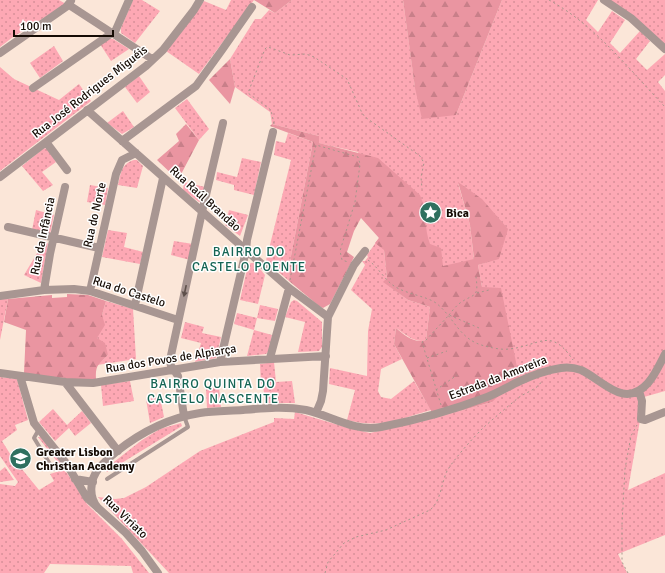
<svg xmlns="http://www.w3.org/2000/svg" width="665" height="573" font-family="Signika,sans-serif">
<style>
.grass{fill:url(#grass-dots)}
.forest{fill:url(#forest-firs)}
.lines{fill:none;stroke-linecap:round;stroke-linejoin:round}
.path{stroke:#a7968b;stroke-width:1;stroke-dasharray:2 3;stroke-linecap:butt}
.service{stroke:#a89692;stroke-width:4}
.minor{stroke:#a89692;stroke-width:8}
.oneway{fill:#5e504b}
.labels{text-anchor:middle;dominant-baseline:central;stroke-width:3;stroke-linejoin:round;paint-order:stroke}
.street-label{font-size:12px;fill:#150b04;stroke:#fff}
.poi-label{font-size:12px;font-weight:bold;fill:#150b04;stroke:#fff;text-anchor:start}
.neighbourhood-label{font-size:13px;letter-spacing:1px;fill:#156554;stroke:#fff}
</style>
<defs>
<pattern id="grass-dots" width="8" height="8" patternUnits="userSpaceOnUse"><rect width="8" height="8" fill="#fda8b4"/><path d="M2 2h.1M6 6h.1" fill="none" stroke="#d88f99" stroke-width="1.8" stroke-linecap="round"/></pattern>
<pattern id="forest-firs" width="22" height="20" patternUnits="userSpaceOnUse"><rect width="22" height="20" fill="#ea95a1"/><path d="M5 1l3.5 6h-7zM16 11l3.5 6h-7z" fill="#c87f89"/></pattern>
</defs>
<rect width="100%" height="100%" fill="#fbe6d8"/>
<path class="grass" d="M0,0H59L66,4L13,37L0,47Z
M133,0H142L160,11L135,43L121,33V28Z
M231,0H254L199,74L166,51L204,1L226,10Z
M292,0H403L415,87L456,115L502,0H598L586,20L598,32L612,11L625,20L610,43L620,53L640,31L650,41L636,59L647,70L665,54V75L658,82L665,91V391L644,397L628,490L665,473V535L618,554L627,573H169L98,497L115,499L124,498L146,487L200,451L274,422V418L294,419L295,412L345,427L370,433L435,418L492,402L482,287L478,265L499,258L458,183L470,225L474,260L475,285L384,250L387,278L384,282L408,300L430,307L426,340C415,344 405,334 396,328L394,344L402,359L381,369L378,391L381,397L391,399L414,381L431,410C399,419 381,429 347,420L355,390L329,384L330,368L367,376L368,331L372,309L351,290L365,265L362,261H365L368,257L367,255L379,238L358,152L318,143L319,136L272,124L270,112L235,87L230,59L255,19H261L269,10L275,13Z
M610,0H665V45Z
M110,39H113L129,49L111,61L100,44Z
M54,46L63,61L40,78L30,63Z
M0,67L14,79L59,100L79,84L91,101L0,171Z
M139,76L150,92L137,103L125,87Z
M187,99L209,129L199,140L175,108Z
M123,111L134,127L122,134L107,123Z
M288,133L313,142L291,256L289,281L266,261L291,160L274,155L276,141L285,143Z
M44,148L47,149L56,162L42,172L53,185L43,191L22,166Z
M242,158L261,162L254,195L234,190V185L216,180L217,172L237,177Z
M134,160H137L143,166L137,188L118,185C121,173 121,164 134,160Z
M184,182L205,187L201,201L199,202L183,190Z
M90,185L108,188L105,205L87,202Z
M36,210L54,215L50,234L32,230Z
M229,210L248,215L240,236L225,225Z
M108,230L127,233L124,247L143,252L140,264L102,257Z
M45,240L48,244L41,283L24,275Z
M174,241L193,244L190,260L171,255Z
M251,263H255L265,275L258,304L240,300L248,265Z
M0,299H8L0,340Z
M294,300L297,301L322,322V347L319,351L298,352L305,322L285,317L291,302Z
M106,301L133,309L136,359L97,365L108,355L97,338L102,315Z
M260,305L278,309L275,321L257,318L254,330L272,335L269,351L266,354L247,356L254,330L234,324L237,313L257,318Z
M185,322L204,327L202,333L221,337L216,358L195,362L201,343L181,338Z
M274,362L276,382L292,381L295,403H265L263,384H261L260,364Z
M0,377L17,379L28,420L15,425L17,430L2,441L12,457L39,490L54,481L50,474L63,470L67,473L87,504L122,539L149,573H133L131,566L50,564L44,573H0V484L15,486L18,482L0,456Z
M130,381L134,401L103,406L101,385Z
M219,387L221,407L207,408L206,389Z
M160,397L164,417L150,423L146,399Z
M53,409L67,425L82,411L91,423L75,436L69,428L55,441L39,422Z
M181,423L182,426L107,472L105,469L142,440L160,429Z
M38,437H41L61,462L59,464Z
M5,467L14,480L0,482V471Z"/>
<path class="forest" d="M254,0H292L275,13Z
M403,0H502L456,115L422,119L415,88Z
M230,59L235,87L230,104L209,80Z
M186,124L199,140L178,180L157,160L179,141L176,134Z
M272,124L319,136V143L378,158L420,195C427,211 424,229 430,244L441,248L443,266L474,259L470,225L458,182L482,199L508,229L499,259L478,265L482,287L501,288L519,377L492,402L435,418L394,344L396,328C404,335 415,344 426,340L430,307L408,300L383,282L387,278L384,250L375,243L379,238L361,218L354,231L347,252L354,257L330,304L323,308L319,306L289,281L291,256L313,142L270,126Z
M67,294L88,295L106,301L102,315L105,325L97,338L105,343L108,355C99,364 95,365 96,379H65L24,373L26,330L4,322L8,299L52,295V298L67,297Z"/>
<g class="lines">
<path class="path" d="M549,0C595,25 629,69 665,107
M274,124L271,110L248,93L265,49L267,47L271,48L290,55L306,54L314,57L347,79L362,113L365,117L420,156L424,163L421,177L422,189
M368,260C378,267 384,279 394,286C406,294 426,296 436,303C455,318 459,340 485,346C492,348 502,350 509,349C540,346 550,326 573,360
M290,280L316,145L358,157L360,164L355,202L340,251L342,260L348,262
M477,293L489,290
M449,315C452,311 456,306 460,303C474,293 479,299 476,277
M427,358L447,351
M436,390L457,375
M441,405L422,342L426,340L449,315L479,328
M325,573L328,562L344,543L356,537L386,530L430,510C441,501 441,484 447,471C454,459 472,439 483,428C494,418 506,408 518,398C526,392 539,389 542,380
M628,573L622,562V524L625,469L631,436L637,425"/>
<path class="service" d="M39,429L34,438L53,469L68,466
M107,479L188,427L184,416"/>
<path class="minor" d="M604,0L631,18L665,49
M69,5L152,59
M114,34L129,0
M0,53L66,7L71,1
M33,88L112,33
M87,110L289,288L328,317
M122,141L196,86L222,50L252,7
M46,142L67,170
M0,177L146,66L163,50L194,10L200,0
M8,227L99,248
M44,290L50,254L65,187
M90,291L116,174L122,160L136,153
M0,296L44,290L74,289L90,291L178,320
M135,305L163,178
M270,358L289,288
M220,362L246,251L247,240L273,132
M0,373L65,382L93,383L220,362L326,356
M20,376L34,423L66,463L87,498L126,533L142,551L158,573
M65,382L118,451
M639,391L642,401L641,419L645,420L665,412
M316,413L321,401L323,391L328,317L354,265L365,251
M184,416L178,376L171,366L170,360L202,212L223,123
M75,479L93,482
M98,508C88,497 90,479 99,468C104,462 110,457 116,452C141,432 168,418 200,413C214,411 229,411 243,410C265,408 285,406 306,410C332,416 354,432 381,427C417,420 453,410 487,397C498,393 509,386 520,381C533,375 548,370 561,368C568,367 575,368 581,370C603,380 624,410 648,383C655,375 660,364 665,354"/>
</g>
<defs><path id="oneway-solid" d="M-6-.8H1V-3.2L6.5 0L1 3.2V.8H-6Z"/></defs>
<use class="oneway" href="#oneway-solid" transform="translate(185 291) rotate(102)"/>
<defs>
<symbol id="sight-disc" viewBox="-11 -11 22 22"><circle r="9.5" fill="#2f705f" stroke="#fff"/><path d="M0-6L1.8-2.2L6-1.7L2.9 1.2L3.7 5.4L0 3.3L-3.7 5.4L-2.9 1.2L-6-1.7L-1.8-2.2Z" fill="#fff"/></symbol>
<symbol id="school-disc" viewBox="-11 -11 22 22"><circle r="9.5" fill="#2f705f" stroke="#fff"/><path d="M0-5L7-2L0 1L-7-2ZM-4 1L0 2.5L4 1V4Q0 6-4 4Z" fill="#fff"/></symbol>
</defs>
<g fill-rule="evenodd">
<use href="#sight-disc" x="418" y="200" width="25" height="25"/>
<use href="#school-disc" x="8" y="446" width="25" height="25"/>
</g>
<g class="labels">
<g class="street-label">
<text transform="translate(90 92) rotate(-38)">Rua José Rodrigues Miguéis</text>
<text transform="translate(205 199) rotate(42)">Rua Raúl Brandão</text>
<text transform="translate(95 215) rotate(-77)">Rua do Norte</text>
<text transform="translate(43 236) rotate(-78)">Rua da Infância</text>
<text transform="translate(129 292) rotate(18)">Rua do Castelo</text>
<text transform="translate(171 359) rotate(-9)">Rua dos Povos de Alpiarça</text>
<text transform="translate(498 378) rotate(-21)">Estrada da Amoreira</text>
<text transform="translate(125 517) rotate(44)">Rua Viriato</text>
</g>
<g class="poi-label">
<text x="446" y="213">Bica</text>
<text x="36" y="452">Greater Lisbon<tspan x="36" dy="14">Christian Academy</tspan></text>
</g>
<g class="neighbourhood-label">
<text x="249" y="252">BAIRRO DO<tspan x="249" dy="15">CASTELO POENTE</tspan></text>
<text x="213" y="384">BAIRRO QUINTA DO<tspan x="213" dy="15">CASTELO NASCENTE</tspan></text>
</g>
</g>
<path d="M14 30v6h99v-6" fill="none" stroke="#150b04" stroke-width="2"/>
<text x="20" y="30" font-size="12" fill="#150b04" stroke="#ffffff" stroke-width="3" paint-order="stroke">100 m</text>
</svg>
